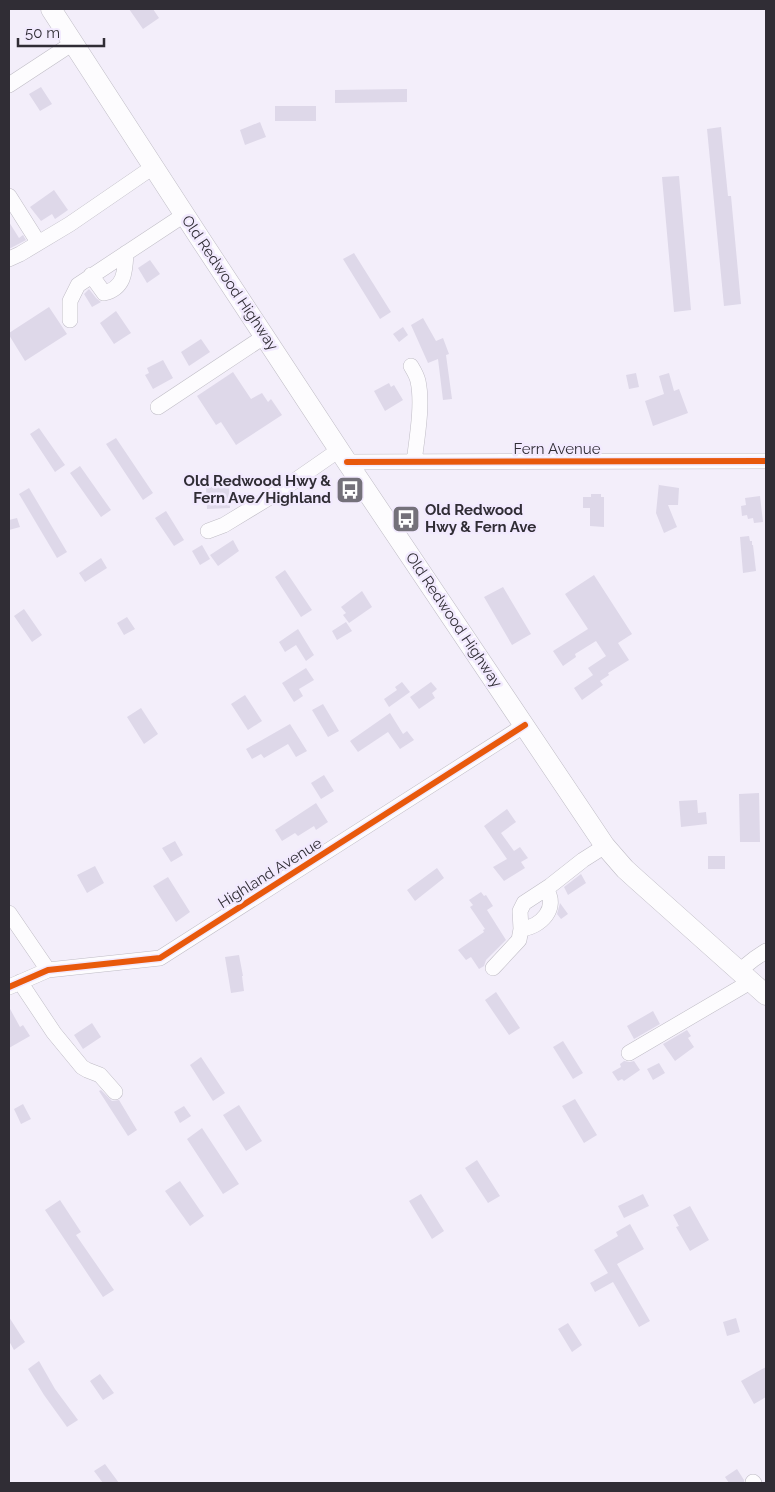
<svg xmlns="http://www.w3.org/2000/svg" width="775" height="1492" font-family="Raleway,sans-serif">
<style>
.building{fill:#ded8e9}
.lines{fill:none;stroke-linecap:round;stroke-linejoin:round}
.minor-casing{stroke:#bfbcc5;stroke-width:16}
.major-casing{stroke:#bfbcc5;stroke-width:21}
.minor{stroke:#fdfcfe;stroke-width:15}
.major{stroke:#fdfcfe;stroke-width:20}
.cycleway-casing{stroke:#f2eafe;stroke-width:9}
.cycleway{stroke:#e8590c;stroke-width:6}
.labels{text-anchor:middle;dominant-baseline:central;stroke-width:5;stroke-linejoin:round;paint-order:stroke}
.street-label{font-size:15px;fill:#302d35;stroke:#f2eafe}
.poi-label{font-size:15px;font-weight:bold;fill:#302d35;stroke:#f2eafe;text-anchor:end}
</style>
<rect width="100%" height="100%" fill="#f3eefa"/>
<path class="building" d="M129,9H153L159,18L143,29Z
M41,87L52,104L40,111L29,94Z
M407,89V102L335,103V90Z
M275,106H316V121H275Z
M260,122L266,137L245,145L240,130Z
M721,127L728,196H731L741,304L724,306L707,129Z
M679,176L691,310L674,312L662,177Z
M54,190L68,210L55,219L52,214L41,221L30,207Z
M9,222L19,238L23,235L26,240L9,249Z
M354,253L391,312L380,319L343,259Z
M150,260L160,274L147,283L138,268Z
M89,289L96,298L101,302L92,307L84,294Z
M49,307L67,334L25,361L9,335V333Z
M116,311L131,333L114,344L100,323Z
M423,318L436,341L443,338L449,354L446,355L452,399L443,400L438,359L428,363L411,325Z
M403,327L408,335L399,342L393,334Z
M201,339L210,352L189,366L181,352Z
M163,360L173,378L153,389L145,375L149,373L147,368Z
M233,372L251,399L262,393L268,402L271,399L282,415L236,445L221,422L216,425L197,396Z
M636,373L639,387L629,389L626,375Z
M669,373L674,391L679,389L688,413L653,426L645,401L664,394L659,376Z
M389,383L391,387L394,385L403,400L385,411L374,391Z
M39,428L65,465L55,472L30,434Z
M116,438L153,493L143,500L106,444Z
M80,466L111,510L101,517L70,473Z
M659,483V485L679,488L678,505H668L677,527L664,533L656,513Z
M229,486L230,508L207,509L206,487Z
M29,488L67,552L57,558L19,494Z
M591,494H601V497H604V527L590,526V508H583V497H591Z
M760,496L763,522L754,523L753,518L748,519L747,515L742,516L741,506L746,505L745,498Z
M166,511L184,540L174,546L155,518Z
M17,518L20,527L9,530V520Z
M749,536L750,541H752V545H753L756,571L743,573L740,537Z
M233,540L239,551L218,566L210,555Z
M202,545L210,559L200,565L192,551Z
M101,558L107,568L85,582L79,573Z
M285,570L312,610L301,617L275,577Z
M594,575L632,634L618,643L629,660L608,673L609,675L600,681L603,685L582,700L574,688L593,675L588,668L606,656L596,641L575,654L576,657L563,666L553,651L588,629L565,594Z
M503,587L531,634L512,645L484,597Z
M362,591L372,607L349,623L343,615L346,613L341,607Z
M24,609L42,635L32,642L14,616Z
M127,617L135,629L124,635L117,623Z
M346,622L352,631L337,640L332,631Z
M298,629L314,655L306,661L296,645L285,652L279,642Z
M306,668L314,680L299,689L303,696L294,702L282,683Z
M402,682L410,692L389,707L384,699L397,690L395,687Z
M431,682L437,689L432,693L435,698L419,709L410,697Z
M245,695L262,721L248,730L231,704Z
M323,704L339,731L328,737L312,710Z
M141,708L158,734L144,744L127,717Z
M390,713L403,734L407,731L414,740L400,749L388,732L358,752L350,741Z
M290,724L307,751L296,757L288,744L264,758L261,754L252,759L246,749Z
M324,775L334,791L321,799L311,783Z
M759,793L760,842H740L739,794Z
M697,800L698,813L706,812L707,824L681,827L679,801Z
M316,803L328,822L316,830L314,826L298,836L295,833L282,841L275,830Z
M507,809L516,822L501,833L514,851L520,847L528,858L521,862L525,868L504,881L493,867L507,859L484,826Z
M175,841L183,855L171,862L162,848Z
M708,856H725V869H708Z
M95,866L104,883L87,893L77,875Z
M437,868L444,878L415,901L407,890Z
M581,874L586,883L568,895L564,887Z
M168,877L190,912L176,922L153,886Z
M481,892L484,896L486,895L493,906L487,910L506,940L486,960L484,966L479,969L471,957L466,960L458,950L484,932L483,930L485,929L470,907L473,905L469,900Z
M560,903L568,914L561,919L557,914Z
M239,955L243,976H242L244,991L231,993L225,957Z
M496,992L520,1028L509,1035L485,1000Z
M9,1007L20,1027L23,1025L30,1036L9,1048Z
M653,1011L660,1024L634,1039L627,1026Z
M92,1023L101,1037L83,1049L74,1035Z
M687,1030L691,1036L688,1038L694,1047L675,1061L663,1044Z
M563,1041L583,1073L573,1079L553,1047Z
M201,1057L225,1093L213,1101L190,1065Z
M624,1061L630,1062L634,1061L640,1070L624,1081L622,1079L618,1081L612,1072L621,1067L620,1064Z
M659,1063L665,1073L653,1080L647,1069Z
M101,1090L112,1101L119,1100L137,1130L128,1136L99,1091Z
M575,1099L597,1135L584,1143L562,1106Z
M23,1104L31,1119L21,1124L14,1109Z
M239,1105L262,1141L246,1151L223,1115Z
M184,1106L191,1116L180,1123L174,1112Z
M202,1128L239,1184L223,1194L187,1139Z
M477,1160L500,1196L488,1203L465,1168Z
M180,1181L204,1216L190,1226L165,1191Z
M421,1194L444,1231L432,1239L409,1201Z
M643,1194L649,1206L624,1218L618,1206Z
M60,1200L81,1232L76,1235L114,1290L103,1297L45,1210Z
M690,1206L709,1240L690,1251L676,1227L679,1226L673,1215Z
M630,1224L644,1249L617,1264L650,1321L639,1327L613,1282L595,1292L590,1283L608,1273L594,1250L618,1236L616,1232Z
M9,1317L25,1342L14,1350L9,1341Z
M736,1318L740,1332L727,1336L723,1322Z
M568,1323L582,1345L572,1352L558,1329Z
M39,1361L55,1389L78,1420L67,1427L44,1395L28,1369Z
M766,1367V1397L754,1404L741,1381Z
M100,1374L114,1393L103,1400L90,1381Z
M105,1464L119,1483H103L94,1471Z
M737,1469L744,1480V1483H729L725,1477Z"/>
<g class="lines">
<defs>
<path id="minor" d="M9,85L73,43
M9,196L38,242
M9,259L20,254L70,224L153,167
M91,275L104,293C125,288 125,271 126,253
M70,320V301L78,285L184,215
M411,366C414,371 417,376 418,381C423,404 417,438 414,462
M158,407L265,336
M347,462L766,461
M208,531L224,525L280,491L339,450
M9,913L48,970
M521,929C541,927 559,908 546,889
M493,968L519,940L521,929L520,911L524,903L550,886L583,860L605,846
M739,971L754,959L766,951
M20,982L54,1033L82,1067L87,1070L100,1075L115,1092
M9,987L48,970L160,958L525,725
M629,1053L750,982
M753,1482L754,1483"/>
<path id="major" d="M51,9L199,237L347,462L605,846L625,869L636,879L766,995"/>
</defs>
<use href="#minor" class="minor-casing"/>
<use href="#major" class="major-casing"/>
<use href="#minor" class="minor"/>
<use href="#major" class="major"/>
<defs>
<path id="cycleway" d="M347,462L766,461
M9,987L48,970L160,958L525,725"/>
</defs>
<use href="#cycleway" class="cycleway-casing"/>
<use href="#cycleway" class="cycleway"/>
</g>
<defs>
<symbol id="bus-square" viewBox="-11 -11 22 22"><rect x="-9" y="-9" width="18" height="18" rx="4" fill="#74717a" stroke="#f2eafe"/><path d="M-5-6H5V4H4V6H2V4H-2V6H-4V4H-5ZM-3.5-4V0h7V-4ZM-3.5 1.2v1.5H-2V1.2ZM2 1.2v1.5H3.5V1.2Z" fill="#fff"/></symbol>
</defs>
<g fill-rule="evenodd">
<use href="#bus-square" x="334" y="474" width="32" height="32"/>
<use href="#bus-square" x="390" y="503" width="32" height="32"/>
</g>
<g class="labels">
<g class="street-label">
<text transform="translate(230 283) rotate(56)">Old Redwood Highway</text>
<text x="557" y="449">Fern Avenue</text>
<text transform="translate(454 620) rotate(56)">Old Redwood Highway</text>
<text transform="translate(270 873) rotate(-32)">Highland Avenue</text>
</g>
<g class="poi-label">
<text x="331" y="481">Old Redwood Hwy &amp;<tspan x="331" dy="17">Fern Ave/Highland</tspan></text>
<text x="425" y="510" text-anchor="start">Old Redwood<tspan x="425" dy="17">Hwy &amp; Fern Ave</tspan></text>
</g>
</g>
<rect width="775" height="1492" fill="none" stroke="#302d35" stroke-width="20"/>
<path d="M18 38v8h86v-8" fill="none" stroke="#302d35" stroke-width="2.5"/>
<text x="25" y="38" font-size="15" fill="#302d35" stroke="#f2eafe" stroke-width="4" paint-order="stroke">50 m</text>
</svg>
